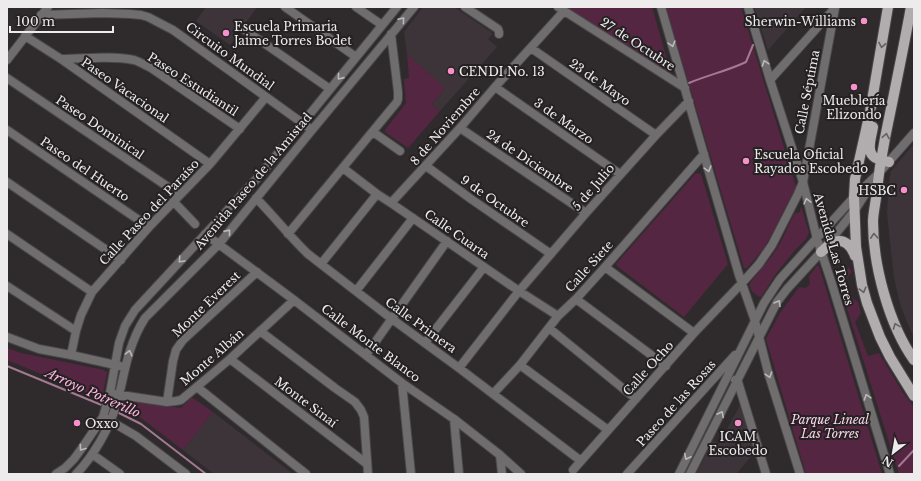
<svg xmlns="http://www.w3.org/2000/svg" width="921" height="481" font-family="'Libre Baskerville',serif">
<style>
.built{fill:#3d3439}
.green{fill:#552642}
.lines{fill:none;stroke-linecap:round;stroke-linejoin:round}
.stream{stroke:#a47992;stroke-width:2}
.minor-casing{stroke:#4a4648;stroke-width:10}
.major-casing{stroke:#4a4648;stroke-width:12}
.minor{stroke:#6f6d6e;stroke-width:8}
.major{stroke:#b1adaf;stroke-width:10}
.oneway{stroke:#bbb9ba}
.oneway2{stroke:#646062}
.poi-dot{fill:#f890cb;stroke:#252123;stroke-width:1.5}
.labels{text-anchor:middle;dominant-baseline:central;stroke-width:4;stroke-linejoin:round;paint-order:stroke}
.poi-label{font-size:12px;fill:#eeebed;stroke:#252123;text-anchor:start}
.street-label{font-size:12px;fill:#eeebed;stroke:#252123}
.park-label{font-size:12px;font-style:italic;fill:#fcd6ea;stroke:#252123}
.water-label{font-size:13px;font-style:italic;fill:#feb5dd;stroke:#252123}
</style>
<rect width="100%" height="100%" fill="#2f2b2d"/>
<path class="built" d="M206,7H257L230,45L196,21Z
M423,7H454L491,32L492,34L488,39L497,47L440,111L432,104L445,88L407,54L404,32Z
M754,7H806L768,50Z
M914,144V336H913L901,307L894,278L887,213L889,182L891,171Z
M740,405L755,452L736,474H696L713,441L719,444Z
M213,412L293,474H214L183,450Z"/>
<path class="green" d="M566,7H652L671,73L667,75Z
M666,7H741L796,187L765,247L747,268H744Z
M407,54L445,88L432,104L440,111L408,148L385,132V130L406,103L404,79L409,78Z
M696,173L701,174L728,264L684,317L617,266L616,264Z
M801,206L809,232L806,239L795,250L775,275L762,296L760,297C754,294 749,290 750,283L772,256L781,242L794,214L800,212Z
M817,266H819L882,474H806L766,339L780,313L799,287L805,288C811,286 810,281 809,276Z
M849,267L852,272C840,285 844,293 858,302L861,313L855,322L868,356L879,353L903,393L914,407V474H899L839,283Z
M7,348L21,353L104,370L107,372L102,399L7,360Z
M191,398H193L213,412L183,450L141,418L122,409L129,401L181,408Z"/>
<g class="lines">
<path class="stream" d="M689,83C708,75 727,71 746,62L753,45
M7,366L104,406
M117,412L141,424L206,474
M899,466L914,450"/>
<defs>
<path id="minor" d="M285,7L356,57
M356,7L382,25
M465,7L498,29L499,32V34
M558,7L685,88
M661,7L739,275L755,321L768,372L800,474
M748,7L770,80L803,182L817,239L831,281L890,474
M41,15L102,13L130,14L141,15L148,17L173,30L312,130
M245,30L330,89
M25,36L61,59L210,164
M531,48L656,135
M61,59C84,59 111,55 134,60C140,62 145,65 151,68L240,129
M7,60L48,7
M7,78L180,195
M770,80L834,9
M495,87L620,174
M460,128L586,213
M7,130L149,227
M373,132L400,151
M426,166L471,199L551,254
M343,168L377,194L391,203L519,291L558,316
M7,182L121,260
M256,198C274,216 290,237 308,254L392,319L459,368L581,461
M174,202L195,224
M391,203L460,128L495,87L564,11
M7,234L92,292
M205,234L294,300L402,383L454,419L500,455L521,474
M288,234L397,102L398,99V92L391,34
M321,264L377,194
M605,267L694,333
M7,286L76,331
M356,291L413,218
M576,299L666,366
M549,328L636,399
M260,331L335,388L355,402L361,410L364,417L368,474
M7,337L39,349L71,355L120,366
M425,343L484,267
M71,355L76,331L81,315L92,292L149,227L210,164L266,97
M366,355L447,241
M230,359L367,464
M520,365L608,430
M459,368L519,291L586,213L656,135L689,101
M735,380L738,382L766,474
M402,383L411,474
M197,387L306,474
M114,394L167,402L176,401L181,400L230,359L294,300
M493,394L520,365L558,316L576,299L605,267L704,154
M167,402L173,361L176,350L183,340L257,272
M107,419L136,436L186,474
M454,419L459,474
M92,454L120,474
M500,455L502,474
M573,470L694,333L742,283L759,264L772,245L798,194L803,182L835,8
M56,474L65,468L74,459L82,448L103,417L110,393L115,365L119,343L125,326L135,310L261,174L397,7
M76,474C92,458 110,428 116,405C118,400 119,393 121,387C126,363 131,340 145,318L219,244L312,130L414,7
M627,474L735,355
M679,474L755,321L764,303L780,279L854,197L878,174L914,133
M690,474L777,302L787,289L821,252L855,210L871,185"/>
<path id="major" d="M888,7L870,112L855,179L854,197L856,247L862,285L867,303L880,337L890,357L914,396
M911,7C903,51 894,94 885,138C881,158 878,178 876,198C875,206 873,214 873,222C873,265 889,325 914,360
M873,127C872,135 866,150 873,156C877,160 884,161 889,162
M821,252C825,249 829,244 834,242C845,238 852,247 855,256"/>
</defs>
<use href="#minor" class="minor-casing"/>
<use href="#major" class="major-casing"/>
<use href="#minor" class="minor"/>
<use href="#major" class="major"/>
</g>
<defs><path id="oneway-chevron" d="M-2-3.5L2.5 0L-2 3.5" fill="none" stroke-width="1.6" stroke-linecap="round" stroke-linejoin="round"/></defs>
<g class="oneway">
<use href="#oneway-chevron" transform="translate(402 20) rotate(-50)"/>
<use href="#oneway-chevron" transform="translate(672 44) rotate(74)"/>
<use href="#oneway-chevron" transform="translate(765 63) rotate(-107)"/>
<use href="#oneway-chevron" transform="translate(340 77) rotate(129)"/>
<use href="#oneway-chevron" transform="translate(708 169) rotate(74)"/>
<use href="#oneway-chevron" transform="translate(807 201) rotate(-104)"/>
<use href="#oneway-chevron" transform="translate(228 232) rotate(-51)"/>
<use href="#oneway-chevron" transform="translate(181 260) rotate(133)"/>
<use href="#oneway-chevron" transform="translate(778 303) rotate(-59)"/>
<use href="#oneway-chevron" transform="translate(129 353) rotate(-75)"/>
<use href="#oneway-chevron" transform="translate(769 375) rotate(73)"/>
<use href="#oneway-chevron" transform="translate(867 397) rotate(-107)"/>
<use href="#oneway-chevron" transform="translate(721 414) rotate(-63)"/>
<use href="#oneway-chevron" transform="translate(82 448) rotate(126)"/>
<use href="#oneway-chevron" transform="translate(687 457) rotate(117)"/>
</g>
<g class="oneway2">
<use href="#oneway-chevron" transform="translate(882 45) rotate(100)"/>
<use href="#oneway-chevron" transform="translate(886 136) rotate(-79)"/>
<use href="#oneway-chevron" transform="translate(874 236) rotate(-93)"/>
<use href="#oneway-chevron" transform="translate(863 290) rotate(75)"/>
<use href="#oneway-chevron" transform="translate(896 326) rotate(-111)"/>
</g>
<g class="poi-dot">
<circle cx="864" cy="21" r="4"/>
<circle cx="226" cy="33" r="4"/>
<circle cx="451" cy="71" r="4"/>
<circle cx="854" cy="87" r="4"/>
<circle cx="746" cy="161" r="4"/>
<circle cx="904" cy="190" r="4"/>
<circle cx="77" cy="423" r="4"/>
<circle cx="738" cy="423" r="4"/>
</g>
<g class="labels">
<g class="poi-label">
<text x="856" y="21" text-anchor="end">Sherwin-Williams</text>
<text x="234" y="26">Escuela Primaria<tspan x="234" dy="14">Jaime Torres Bodet</tspan></text>
<text x="459" y="71">CENDI No. 13</text>
<text x="854" y="100" text-anchor="middle">Mueblería<tspan x="854" dy="14">Elizondo</tspan></text>
<text x="754" y="154">Escuela Oficial<tspan x="754" dy="14">Rayados Escobedo</tspan></text>
<text x="896" y="190" text-anchor="end">HSBC</text>
<text x="85" y="423">Oxxo</text>
<text x="738" y="436" text-anchor="middle">ICAM<tspan x="738" dy="14">Escobedo</tspan></text>
</g>
<g class="street-label">
<text transform="translate(638 44) rotate(33)">27 de Octubre</text>
<text transform="translate(230 56) rotate(36)">Circuito Mundial</text>
<text transform="translate(600 82) rotate(35)">23 de Mayo</text>
<text transform="translate(193 84) rotate(33)">Paseo Estudiantil</text>
<text transform="translate(125 90) rotate(35)">Paseo Vacacional</text>
<text transform="translate(807 92) rotate(-79)">Calle Séptima</text>
<text transform="translate(564 121) rotate(35)">3 de Marzo</text>
<text transform="translate(445 126) rotate(-49)">8 de Noviembre</text>
<text transform="translate(100 127) rotate(34)">Paseo Dominical</text>
<text transform="translate(530 161) rotate(34)">24 de Diciembre</text>
<text transform="translate(85 169) rotate(34)">Paseo del Huerto</text>
<text transform="translate(253 181) rotate(-50)">Avenida Paseo de la Amistad</text>
<text transform="translate(593 187) rotate(-49)">5 de Julio</text>
<text transform="translate(495 201) rotate(35)">9 de Octubre</text>
<text transform="translate(149 212) rotate(-47)">Calle Paseo del Paraíso</text>
<text transform="translate(457 234) rotate(35)">Calle Cuarta</text>
<text transform="translate(834 249) rotate(74)">Avenida Las Torres</text>
<text transform="translate(589 266) rotate(-48)">Calle Siete</text>
<text transform="translate(206 304) rotate(-44)">Monte Everest</text>
<text transform="translate(421 325) rotate(36)">Calle Primera</text>
<text transform="translate(371 343) rotate(37)">Calle Monte Blanco</text>
<text transform="translate(212 357) rotate(-41)">Monte Albán</text>
<text transform="translate(648 368) rotate(-48)">Calle Ocho</text>
<text transform="translate(306 402) rotate(37)">Monte Sinaí</text>
<text transform="translate(676 403) rotate(-48)">Paseo de las Rosas</text>
</g>
<g class="park-label">
<text x="830" y="419">Parque Lineal<tspan x="830" dy="14">Las Torres</tspan></text>
</g>
<g class="water-label">
<text transform="translate(93 393) rotate(24)">Arroyo Potrerillo</text>
</g>
</g>
<rect width="921" height="481" fill="none" stroke="#eeebed" stroke-width="16"/>
<g transform="translate(893 453) rotate(211)" stroke="#252123" stroke-width="3" paint-order="stroke">
<path d="M0-3L7 15L0 10L-7 15Z" fill="#eeebed"/>
<text y="-6" font-size="11" font-weight="bold" text-anchor="middle" fill="#eeebed">N</text>
</g>
<path d="M10 26v6h103v-6" fill="none" stroke="#eeebed" stroke-width="2"/>
<text x="16" y="26" font-size="12" fill="#eeebed" stroke="#252123" stroke-width="3" paint-order="stroke">100 m</text>
</svg>
